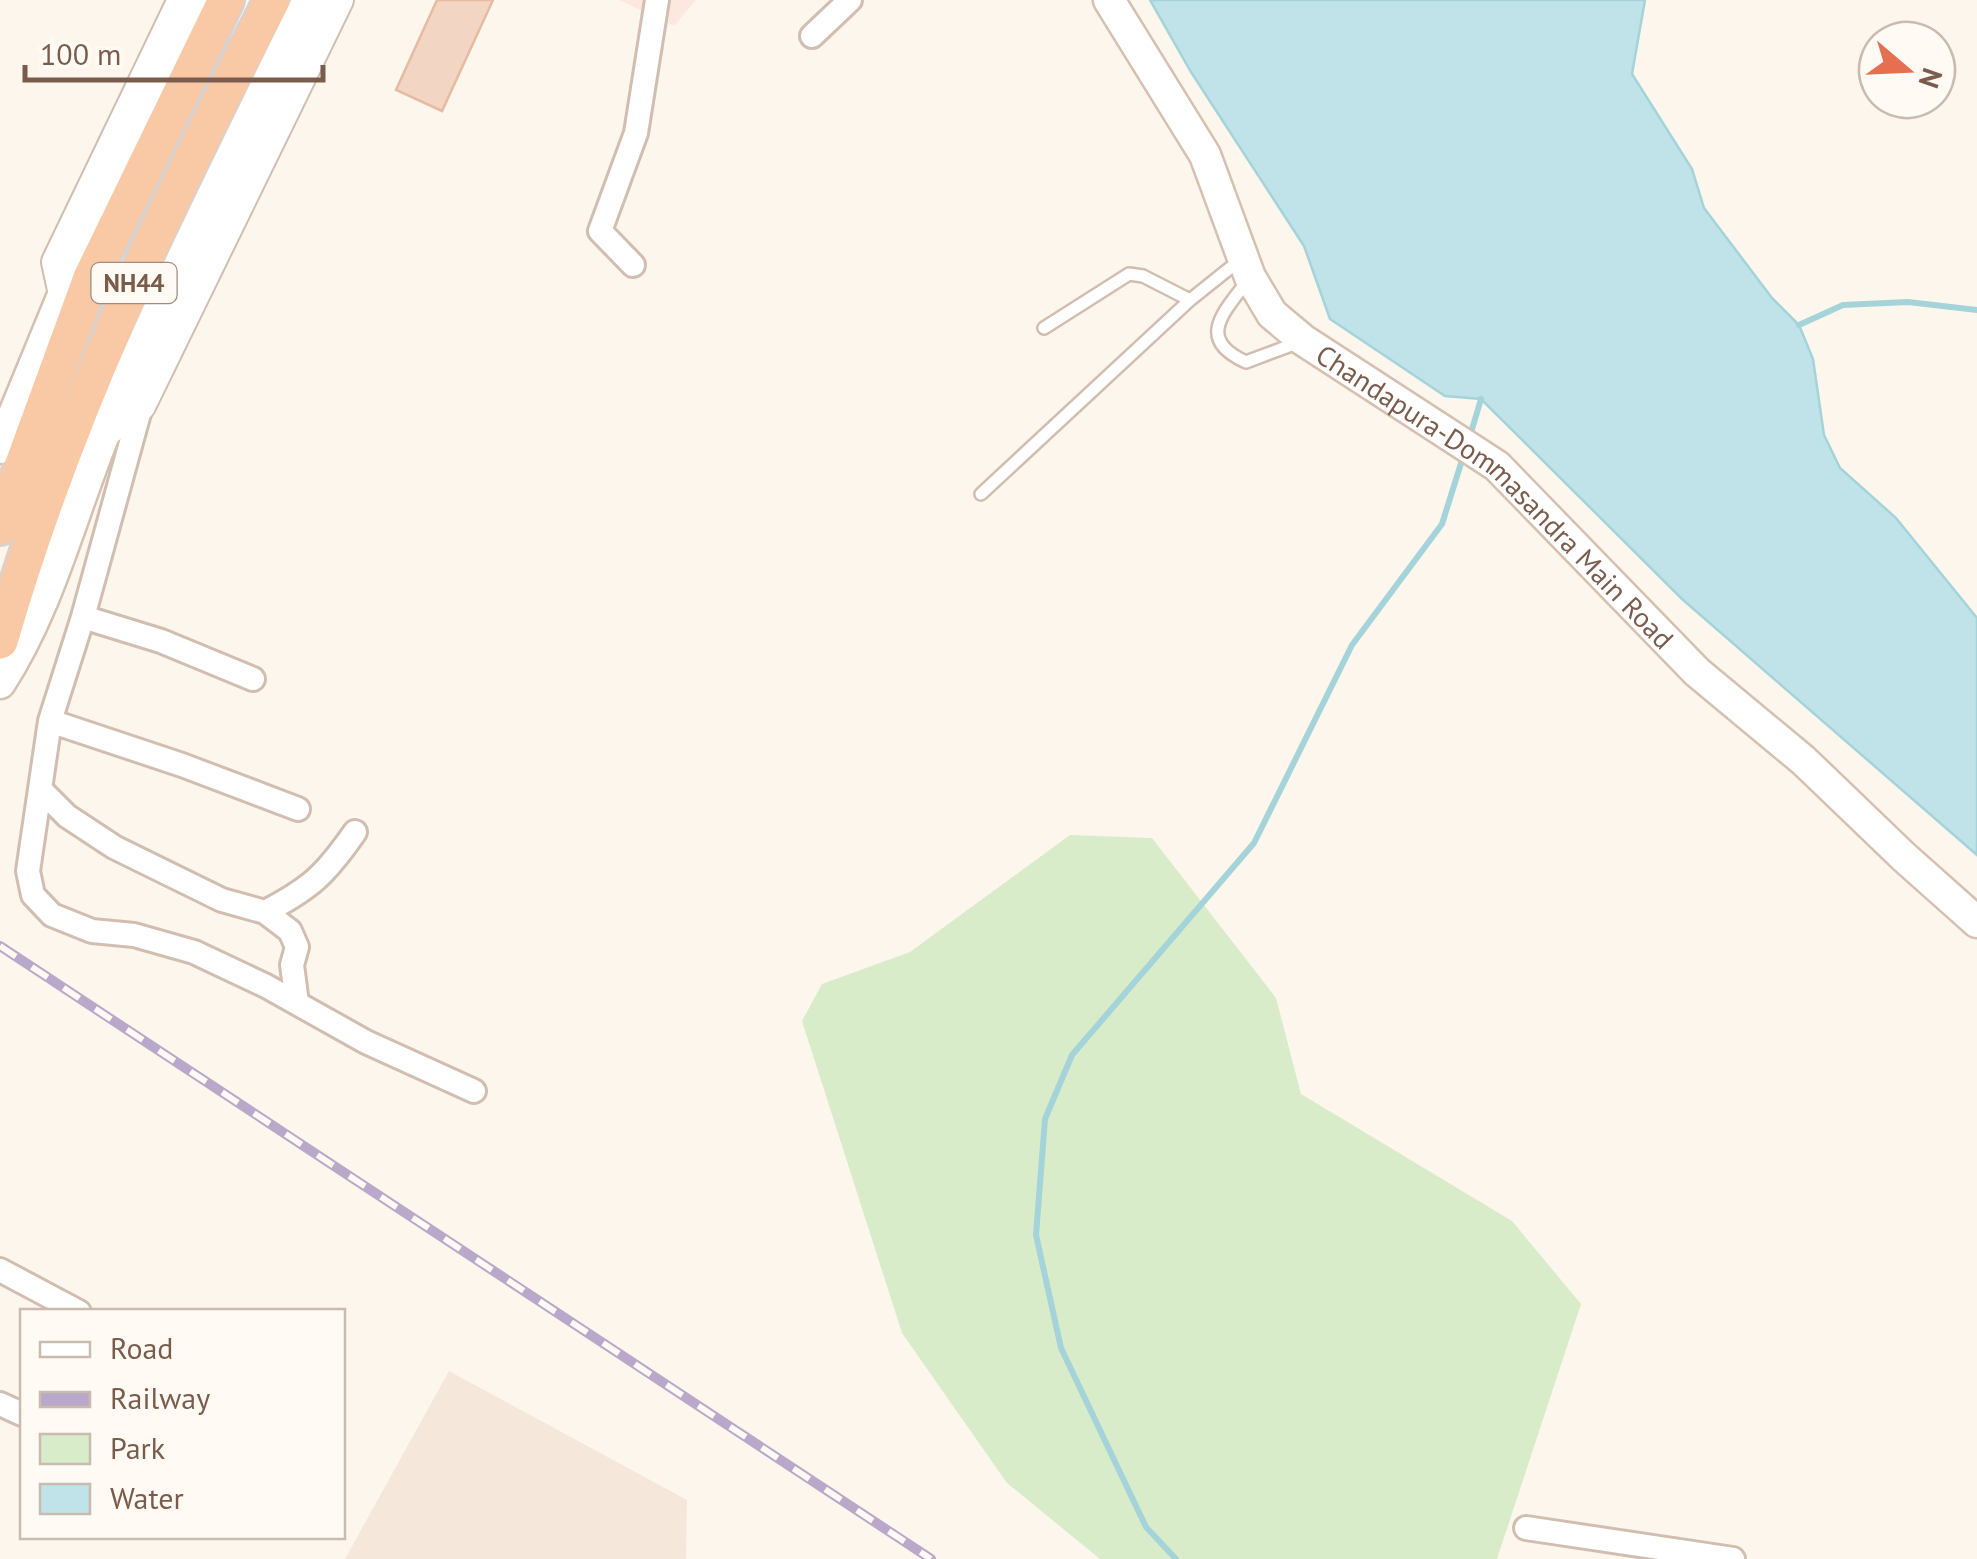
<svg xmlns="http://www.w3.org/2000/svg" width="1977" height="1559" font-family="'PT Sans',sans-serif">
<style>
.residential{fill:#f5e8da}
.commercial{fill:#fde8e0}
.green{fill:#d8ecc9}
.water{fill:#bfe3e8;stroke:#a5d3da;stroke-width:2.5}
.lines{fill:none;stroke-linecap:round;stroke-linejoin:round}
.stream{stroke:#a5d3da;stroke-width:6}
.building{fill:#f3d5c3;stroke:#e6bba3;stroke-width:2.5}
.service-casing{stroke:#d1beb0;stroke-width:16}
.minor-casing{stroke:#d1beb0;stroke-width:28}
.tertiary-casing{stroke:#d1beb0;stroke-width:32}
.secondary-casing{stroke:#d6c0b0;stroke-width:35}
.trunk-casing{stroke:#dad1cd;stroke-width:40}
.service{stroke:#fff;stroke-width:11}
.minor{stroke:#fff;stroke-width:22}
.tertiary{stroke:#fff;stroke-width:28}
.secondary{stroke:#fff;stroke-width:30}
.trunk{stroke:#f9c8a4;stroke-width:35}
.rail-casing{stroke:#b9a8c9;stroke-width:10}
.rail{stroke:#fffaf3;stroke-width:6;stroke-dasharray:19;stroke-linecap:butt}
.labels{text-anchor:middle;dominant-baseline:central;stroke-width:9;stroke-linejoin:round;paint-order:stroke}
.shield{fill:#fffaf3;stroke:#a28b7f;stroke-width:2.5}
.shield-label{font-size:25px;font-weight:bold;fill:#7a5c4d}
.street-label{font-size:28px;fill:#7a5c4d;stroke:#fffaf3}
</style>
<rect width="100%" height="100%" fill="#fdf6ec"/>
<path class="residential" d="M449,1371L687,1500L686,1559H345Z"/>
<path class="commercial" d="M619,0H696L674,26Z"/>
<path class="green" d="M1070,835L1152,838L1276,998L1301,1094L1512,1221L1581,1304L1497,1559H1100L1007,1483L902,1333L802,1021L822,984L910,952Z"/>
<path class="water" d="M1150,0H1645L1632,74L1692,169L1704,208L1772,298L1799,325L1813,359L1824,435L1840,468L1896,518L1977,618V855L1682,599L1481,399L1445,396L1330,319L1304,246L1191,72Z"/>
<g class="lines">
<path class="stream" d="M1799,325L1843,305L1908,302L1977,310
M1470,436L1481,399
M1176,1559L1146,1527L1061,1348L1036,1235L1045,1119L1072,1055L1254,843L1352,645L1442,524L1463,457"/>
</g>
<path class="building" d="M437,0H493L442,111L396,90Z"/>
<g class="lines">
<defs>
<path id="service" d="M1248,280C1224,312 1195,339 1246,362L1302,341
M1044,328L1129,274L1143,276L1190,300
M981,494L1190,300L1240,260"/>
<path id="minor" d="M812,36L850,0
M633,265L600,231L636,133L657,0
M141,406L83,617L161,641L253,679
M83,617L50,721L182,765L298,809
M50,721L28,871L33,895L52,915L92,931L134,935L194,952L266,986L366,1042L474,1091
M41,790L67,816L114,847L222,900L265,912L290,931L297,947L292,965L297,1003
M265,912C311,888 325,875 355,832
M0,1270L79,1312
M0,1404L22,1414
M1526,1528L1733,1559"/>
<path id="tertiary" d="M63,294L56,262L182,0
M105,433L141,406L339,0"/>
<g id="secondary">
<path id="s1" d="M1109,0L1205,155L1250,277L1272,314L1303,340L1497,466L1697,672L1803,760L1904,857L1977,922"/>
<path d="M0,448L89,232L203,0"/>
<path d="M0,683C49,608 71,515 105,432C166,286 238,143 308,0"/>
</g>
<path id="trunk" d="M0,527L91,278L226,0
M0,641C65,417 165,206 272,0"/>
</defs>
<use href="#service" class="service-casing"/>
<use href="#minor" class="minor-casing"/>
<use href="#tertiary" class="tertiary-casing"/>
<use href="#secondary" class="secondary-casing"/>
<use href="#trunk" class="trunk-casing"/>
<use href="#service" class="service"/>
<use href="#minor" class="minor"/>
<use href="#tertiary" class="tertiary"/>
<use href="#secondary" class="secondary"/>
<use href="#trunk" class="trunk"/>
<defs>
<path id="rail" d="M0,946L931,1559"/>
</defs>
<use href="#rail" class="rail-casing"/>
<use href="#rail" class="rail"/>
</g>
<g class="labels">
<rect class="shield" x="91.5" y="263" width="85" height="40" rx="8"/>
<g class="shield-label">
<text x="134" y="283">NH44</text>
</g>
<g class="street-label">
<text stroke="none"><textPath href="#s1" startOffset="645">Chandapura-Dommasandra Main Road</textPath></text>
</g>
</g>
<rect x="20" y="1309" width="325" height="230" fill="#fffaf3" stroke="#cabbb1" stroke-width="2.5"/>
<rect x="40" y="1342" width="50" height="15" fill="#ffffff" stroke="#cabbb1" stroke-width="2.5"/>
<text x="110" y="1359" font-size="30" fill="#7a5c4d">Road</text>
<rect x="40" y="1392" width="50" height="15" fill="#b9a8c9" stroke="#cabbb1" stroke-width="2.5"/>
<text x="110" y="1409" font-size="30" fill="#7a5c4d">Railway</text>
<rect x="40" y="1434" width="50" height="30" fill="#d8ecc9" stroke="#cabbb1" stroke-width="2.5"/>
<text x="110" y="1459" font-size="30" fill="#7a5c4d">Park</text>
<rect x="40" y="1484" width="50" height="30" fill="#bfe3e8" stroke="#cabbb1" stroke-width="2.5"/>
<text x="110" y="1509" font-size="30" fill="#7a5c4d">Water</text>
<g transform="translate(1907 70) rotate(109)"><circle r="48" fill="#fffaf3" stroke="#cabbb1" stroke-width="2.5"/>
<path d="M0-8L18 38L0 25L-18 38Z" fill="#e76f51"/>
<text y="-15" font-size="28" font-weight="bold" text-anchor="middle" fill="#7a5c4d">N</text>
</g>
<path d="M25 65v15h298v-15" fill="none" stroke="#7a5c4d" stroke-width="5"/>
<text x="40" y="65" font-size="30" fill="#7a5c4d" stroke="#fffaf3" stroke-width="8" paint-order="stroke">100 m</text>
</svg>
